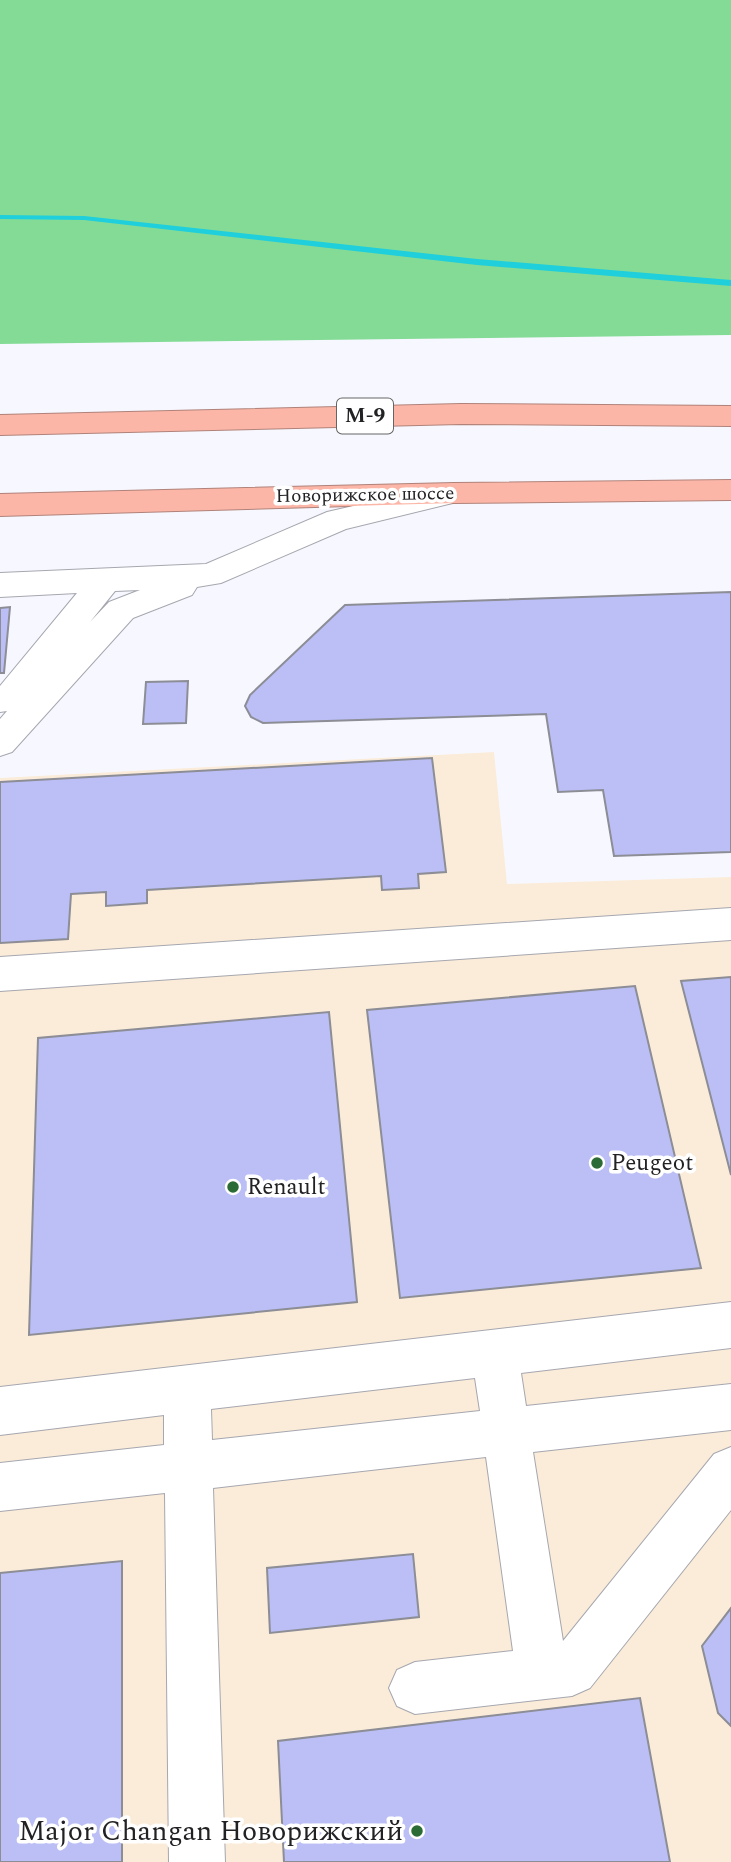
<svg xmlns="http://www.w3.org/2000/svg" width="731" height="1862" font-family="Spectral,serif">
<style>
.commercial{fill:#fbecd9}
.forest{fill:#84db96}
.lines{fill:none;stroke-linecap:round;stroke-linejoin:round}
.stream{fill:#1fcfdb;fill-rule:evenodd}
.building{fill:#bbbff6;stroke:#8c8d95;stroke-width:2}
.minor-casing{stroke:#a6a7af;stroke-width:2}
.highway-casing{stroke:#b0827a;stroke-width:2}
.minor{fill:#fff;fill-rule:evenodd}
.highway{fill:#fcb6a7;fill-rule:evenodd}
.poi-dot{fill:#2b6c36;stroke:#fff;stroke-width:2.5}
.labels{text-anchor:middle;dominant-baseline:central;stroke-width:7;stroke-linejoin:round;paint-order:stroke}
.far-street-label{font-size:19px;fill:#222225;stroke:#fff}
.shield{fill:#fff;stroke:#646466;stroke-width:2}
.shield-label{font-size:21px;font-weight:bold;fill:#222225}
.poi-label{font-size:23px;fill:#222225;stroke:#fff;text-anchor:start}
.near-poi-label{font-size:28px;fill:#222225;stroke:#fff;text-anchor:end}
</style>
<rect width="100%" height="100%" fill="#f7f8ff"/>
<path class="commercial" d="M494,752L507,884L731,877V1862H0V778Z"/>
<path class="forest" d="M0,0H731V335L0,344Z"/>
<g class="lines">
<path class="stream" d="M0,215L84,216L477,259L731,280V286L477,265L84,220L0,219Z"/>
</g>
<path class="building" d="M731,592V852L614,856L603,790L558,792L546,714L263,723L251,717L245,706L250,695L345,605Z
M10,607L4,673H0V608Z
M188,681L186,723L143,724L146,682Z
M432,758L446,872L418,874L419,888L382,890L381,876L147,890V903L106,906V892L71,894L68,939L0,943V782Z
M731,977V1175L681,981Z
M635,986L701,1268L400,1298L367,1010Z
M329,1012L357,1302L29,1335L38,1038Z
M413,1554L419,1617L270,1633L267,1568Z
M122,1561V1862H0V1573Z
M731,1608V1726L718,1713L702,1646Z
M640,1698L670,1862H284L278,1741Z"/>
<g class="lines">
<defs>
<path id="minor" d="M454,483L465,486L469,493L465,500L346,529L221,583L197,587L192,595L133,618L12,752L0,756V719L7,711L0,712V686L77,593L0,597V573L206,564L327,512ZM140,590L109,602L90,622L115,591Z
M731,908V940L0,991V957Z
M731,1302V1348L521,1373L526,1406L731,1384V1430L533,1452L563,1641L714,1454L731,1447V1510L590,1688L572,1696L415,1714L397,1706L389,1688L397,1670L415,1662L513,1651L486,1457L213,1488L225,1862H169L165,1493L0,1511V1463L164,1445V1415L0,1435V1387ZM475,1378L480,1411L212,1440L211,1409Z"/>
<path id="highway" d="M461,404L731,406V426L461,424L0,435V415Z
M731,480V500L454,503L0,516V494L454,483Z"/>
</defs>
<use href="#minor" class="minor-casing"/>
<use href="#highway" class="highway-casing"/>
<use href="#minor" class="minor"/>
<use href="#highway" class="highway"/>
</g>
<g class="poi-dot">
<circle cx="597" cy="1163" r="7"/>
<circle cx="233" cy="1187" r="7"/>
<circle cx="417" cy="1831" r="7"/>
</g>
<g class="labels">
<g class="far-street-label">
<text transform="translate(365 495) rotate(-1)">Новорижское шоссе</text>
</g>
<rect class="shield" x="337" y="398.5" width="56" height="35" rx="5"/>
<g class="shield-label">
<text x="365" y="416">М-9</text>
</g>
<g class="poi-label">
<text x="611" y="1163">Peugeot</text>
<text x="247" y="1187">Renault</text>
</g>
<g class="near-poi-label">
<text x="403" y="1831">Major Changan Новорижский</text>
</g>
</g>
</svg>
